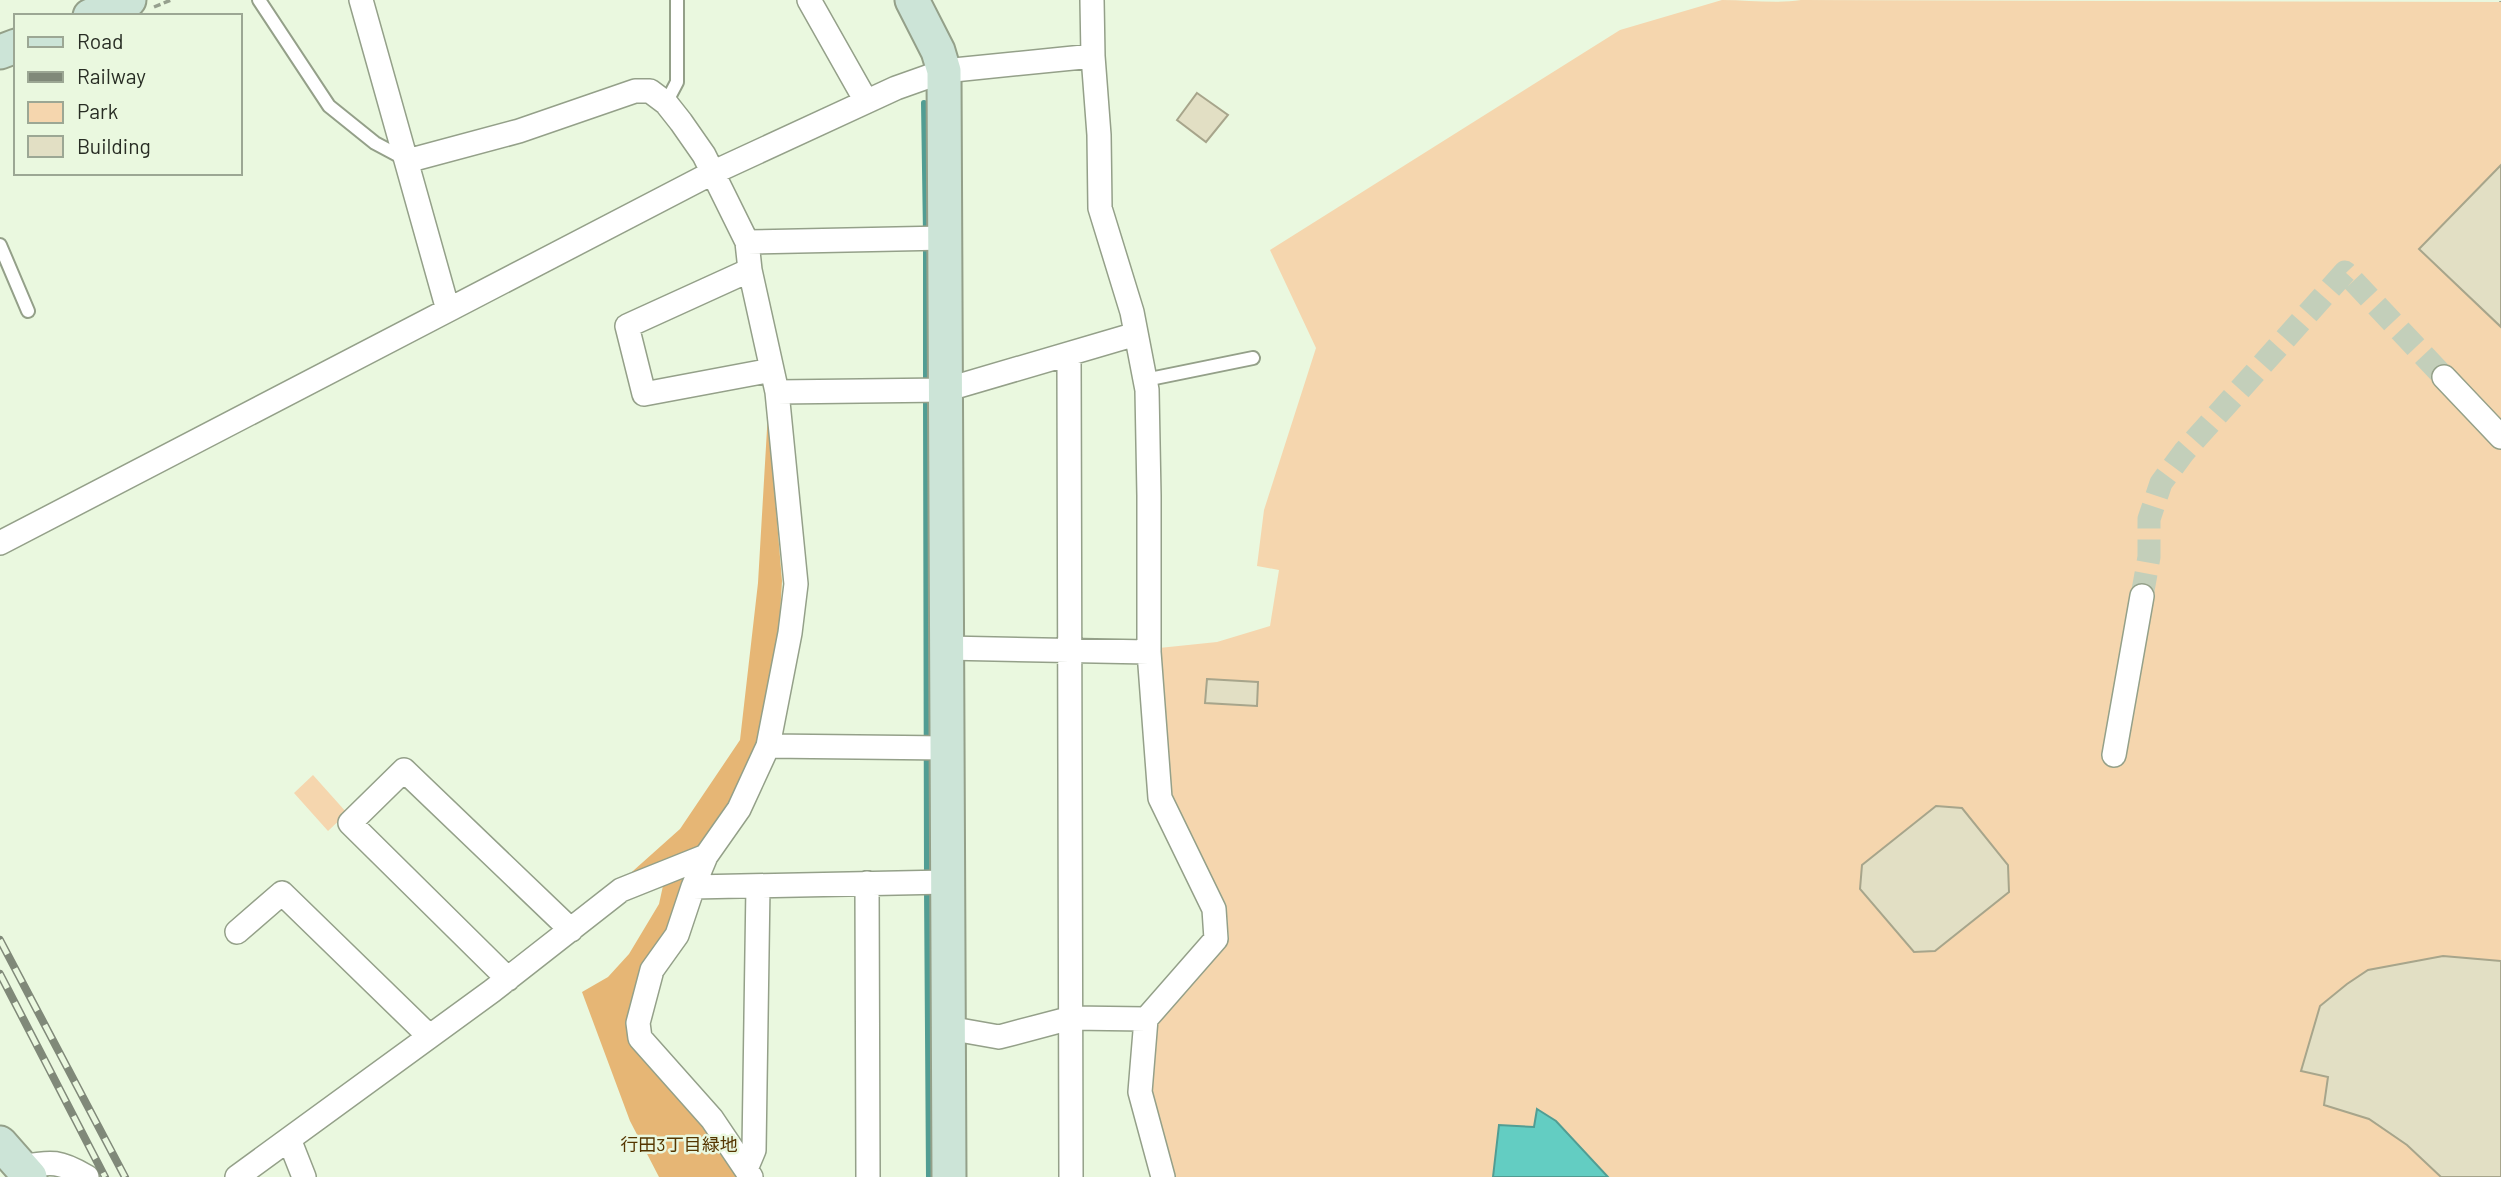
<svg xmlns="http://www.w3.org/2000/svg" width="2501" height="1177" font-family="Barlow,'Noto Sans JP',sans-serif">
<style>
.green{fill:#f5d6ae}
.forest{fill:#e6b675}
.water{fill:#63cdc2;stroke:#519d93;stroke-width:2}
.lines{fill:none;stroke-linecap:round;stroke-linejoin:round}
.stream{stroke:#519d93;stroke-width:6}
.building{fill:#e2dfc4;stroke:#a7a58b;stroke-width:2}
.street-tunnel{stroke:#c3cfba;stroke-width:23;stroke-dasharray:23 11;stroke-linecap:butt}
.lane-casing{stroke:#94a089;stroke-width:16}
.street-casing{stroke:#94a089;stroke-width:26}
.secondary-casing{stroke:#94a089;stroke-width:37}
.path{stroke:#96a08e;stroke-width:3.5;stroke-dasharray:7 3.5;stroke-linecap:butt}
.lane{stroke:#fff;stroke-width:12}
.street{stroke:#fff;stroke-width:23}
.secondary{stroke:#cce4d7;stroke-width:33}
.rail-casing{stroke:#808979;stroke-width:8}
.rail{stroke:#eaf8df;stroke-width:5;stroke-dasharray:16;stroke-linecap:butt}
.labels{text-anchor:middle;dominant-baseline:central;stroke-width:5;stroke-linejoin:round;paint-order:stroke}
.park-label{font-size:18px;fill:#553600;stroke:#eaf8df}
</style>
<rect width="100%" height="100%" fill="#eaf8df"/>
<path class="green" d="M1722,0C1749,0 1776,4 1801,0L2501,2V1177H1175L1148,1083L1154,1025L1229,940L1226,904L1169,794L1159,648L1217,642L1270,626L1279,570L1257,566L1264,510L1316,348L1270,250L1620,30Z
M313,775L347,813L328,831L294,793Z"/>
<path class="forest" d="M768,412L782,581L779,633L755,753L686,883L665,934L641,968L630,1020L631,1045L705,1124L738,1177H659L630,1121L582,992L608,977L629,954L659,904L668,863L624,879L680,829L740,740L758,583Z"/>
<path class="water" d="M1537,1109L1556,1121L1608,1177H1493L1499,1125L1534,1127Z"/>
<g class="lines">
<path class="stream" d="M924,103L926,234
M926,244V384
M926,395L927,878
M927,888L929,1177"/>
</g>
<path class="building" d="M1197,93L1228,115L1206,142L1177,120Z
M2501,165V327L2419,249Z
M1207,679L1258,682L1257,706L1205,703Z
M1936,806L1962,808L2008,865L2009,892L1935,951L1914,952L1860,889L1862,865Z
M2443,956L2501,961V1177H2441L2407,1145L2369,1119L2324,1105L2328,1077L2301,1071L2320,1006L2347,984L2368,970Z"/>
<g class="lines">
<path class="street-tunnel" d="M2142,596L2149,557V519L2161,483L2184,452L2345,272L2444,377"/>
<defs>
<path id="lane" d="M259,0L329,106L375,143L405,159
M666,103L677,82V0
M0,245L28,311
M1145,380L1253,358"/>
<path id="street" d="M361,0L448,310
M809,0L866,101
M1092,0L1093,56L1099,135L1100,208L1132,312L1147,390L1149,496V652L1160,798L1214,909L1216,939L1146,1019L1140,1092L1163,1177
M407,161L519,131L635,91H650L666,103L681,122L704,155L747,242L750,270L777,392L796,584L790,633L768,746L739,809L706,856L693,887L677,935L652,970L638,1023L640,1038L712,1119L751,1177
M747,242L945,238
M750,270L627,326L644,394L772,370
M1069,355L1071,1177
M2444,377L2501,437
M777,392L945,390L1136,334
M0,543L712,173L896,88L944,71L1093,56
M946,648L1149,652
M768,746L947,748
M2114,755L2142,596
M867,883L868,1177
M693,887L947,882
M237,932L282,893L429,1036
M508,979L350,823L404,770L571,930
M948,1028L999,1037L1071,1018L1146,1019
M289,1139L304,1177
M21,1167C52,1161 60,1161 87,1177
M746,1169L754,1150L758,886
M237,1177L492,991L621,890L706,856"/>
<path id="secondary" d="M912,0L938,51L944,71L949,1177
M90,16L129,0
M0,52L16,46
M0,1143L30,1177"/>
</defs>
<use href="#lane" class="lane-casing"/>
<use href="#street" class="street-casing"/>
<use href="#secondary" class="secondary-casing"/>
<path class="path" d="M2501,2V1
M154,7L171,0"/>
<use href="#lane" class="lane"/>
<use href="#street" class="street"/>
<use href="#secondary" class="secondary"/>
<defs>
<path id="rail" d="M0,940L125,1177
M0,974L105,1177"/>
</defs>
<use href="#rail" class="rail-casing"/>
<use href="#rail" class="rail"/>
</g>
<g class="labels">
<g class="park-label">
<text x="679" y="1144">行田3丁目緑地</text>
</g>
</g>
<rect x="14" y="14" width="228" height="161" fill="#eaf8df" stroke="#9ca794" stroke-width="2"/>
<rect x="28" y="37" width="35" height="10" fill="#cce4d7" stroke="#9ca794" stroke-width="2"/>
<text x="77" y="49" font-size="21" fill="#282d24">Road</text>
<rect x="28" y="72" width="35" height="10" fill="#808979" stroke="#9ca794" stroke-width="2"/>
<text x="77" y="84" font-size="21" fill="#282d24">Railway</text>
<rect x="28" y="102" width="35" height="21" fill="#f5d6ae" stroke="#9ca794" stroke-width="2"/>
<text x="77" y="119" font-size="21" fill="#282d24">Park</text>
<rect x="28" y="136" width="35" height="21" fill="#e2dfc4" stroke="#9ca794" stroke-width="2"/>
<text x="77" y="154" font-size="21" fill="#282d24">Building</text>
</svg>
